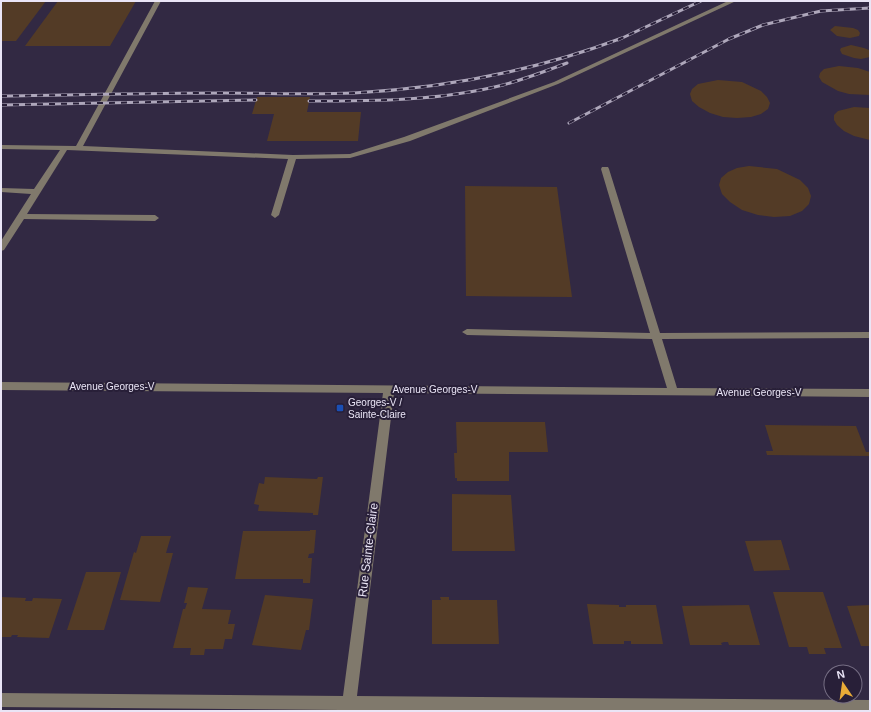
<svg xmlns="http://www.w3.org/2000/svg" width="871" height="712" font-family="Arial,sans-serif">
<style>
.building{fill:#533b26}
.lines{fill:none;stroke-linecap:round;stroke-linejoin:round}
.minor{fill:#80796c;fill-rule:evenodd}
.rail-casing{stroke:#aea7bb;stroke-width:3}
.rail{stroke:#281f38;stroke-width:2;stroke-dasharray:6;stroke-linecap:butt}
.transit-dot{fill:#1a4fb4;stroke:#281f38;stroke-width:1.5}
.labels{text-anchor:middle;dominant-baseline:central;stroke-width:4;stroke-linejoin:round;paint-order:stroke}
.street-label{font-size:10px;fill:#eae5f6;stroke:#281f38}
.poi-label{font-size:10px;fill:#eae5f6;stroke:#281f38;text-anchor:start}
.near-street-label{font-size:12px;fill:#eae5f6;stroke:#281f38}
</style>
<rect width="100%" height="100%" fill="#322943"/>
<path class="building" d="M1,1H46L16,41H1Z
M58,1H136L110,46H25Z
M835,26L853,28L858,30L860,33L859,36L850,38L837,36L830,30Z
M851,45L864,48L869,50L870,57L861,59L854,58L842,54L840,50L841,48Z
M839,66L858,68L870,72V95L849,94L838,91L822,82L819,77L820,73L824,69Z
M718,80L742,82L761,91L767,97L770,103L768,109L761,114L751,117L737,118L723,117L710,113L699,107L692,101L690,94L692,89L698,84Z
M257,97H310L307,112H361L358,141H267L274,114H252Z
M854,107L870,108V140L854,136L844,131L837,125L834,120V115L838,111Z
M749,166L777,169L800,180L808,188L811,196L809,204L802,211L790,216L774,217L758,215L742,210L730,202L722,194L719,185L721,178L728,172L737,168Z
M465,186L557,187L572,297L466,296Z
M456,422H545L548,452H509V481H457V478H455L454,453H457Z
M765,425L856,426L866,452H870V456L767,455L766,451H773Z
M265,477L317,479L318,477H323L318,515H313V513L258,511L259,505L254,504L259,483L264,484Z
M452,494L511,495L515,551H452Z
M310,530H316L314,553L309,554L308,558H312L310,583H303V579H235L243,531H310Z
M141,536H171L166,553H173L160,602L120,600L134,552L136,553Z
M781,540L790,570L754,571L745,541Z
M86,572H121L104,630H67Z
M188,587L208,588L202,609L231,610L228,624H235L232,639H225L223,649H205L204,655H190L191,648H173L183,609H185L187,603H184Z
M773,592H823L842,648H824L826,654H809L807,647H789Z
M265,595L313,599L309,630H306L301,650L252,645Z
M1,597L26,598L25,601H32L33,598L62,599L49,638L17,637L18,635H12L11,637H1Z
M440,597H449V600H497L499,644H432V600H441Z
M587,604L619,605V607H626V605H656L663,644H631V641H624V644H593Z
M749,605L760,645H729L728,642H724L721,643L722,645H690L682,606Z
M870,605V646H861L847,606Z"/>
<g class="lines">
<path class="minor" d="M155,1H161L83,146L293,155L350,154L404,137L554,82L728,1H736L558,84L410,141L350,158L296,159L279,215L275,218L271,215L288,159L67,150L27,214L155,215L159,218L155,221L24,219L4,250L1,251V241L31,194L1,192V188L34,189L60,150L1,149V145L76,146Z
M602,167H608L609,169L660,333L870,332V338L662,339L677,388L870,389V397L394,393L357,696L870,700V711L355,710V711H341V710L1,707V693L343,696L383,393L1,390V382L667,388L652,339L467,335L462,332L467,329L650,333L601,169Z"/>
<defs>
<path id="rail" d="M618,40L701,1
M1,96C76,95 150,93 225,93C268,93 311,95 354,93C447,88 535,71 622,38
M309,101C374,101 440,101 503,85C525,79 546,71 567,63
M1,105L256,100
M569,123L729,39L763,25L821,11L870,8"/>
</defs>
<use href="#rail" class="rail-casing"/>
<use href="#rail" class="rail"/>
</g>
<rect class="transit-dot" x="336" y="404" width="8" height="8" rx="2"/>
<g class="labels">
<g class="street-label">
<text x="112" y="386">Avenue Georges-V</text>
<text x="435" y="389">Avenue Georges-V</text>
<text x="759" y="392">Avenue Georges-V</text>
</g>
<g class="poi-label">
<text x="348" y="402">Georges-V /<tspan x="348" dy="12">Sainte-Claire</tspan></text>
</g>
<g class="near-street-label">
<text transform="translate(368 550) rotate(-83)">Rue Sainte-Claire</text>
</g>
</g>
<rect width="871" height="712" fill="none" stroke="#eae5f6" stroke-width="4"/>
<g transform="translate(843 684) rotate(347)"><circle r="19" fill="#281f38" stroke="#766e84"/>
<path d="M0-3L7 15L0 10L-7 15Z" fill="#e9ab37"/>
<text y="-6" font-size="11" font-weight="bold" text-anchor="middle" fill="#eae5f6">N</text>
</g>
</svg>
